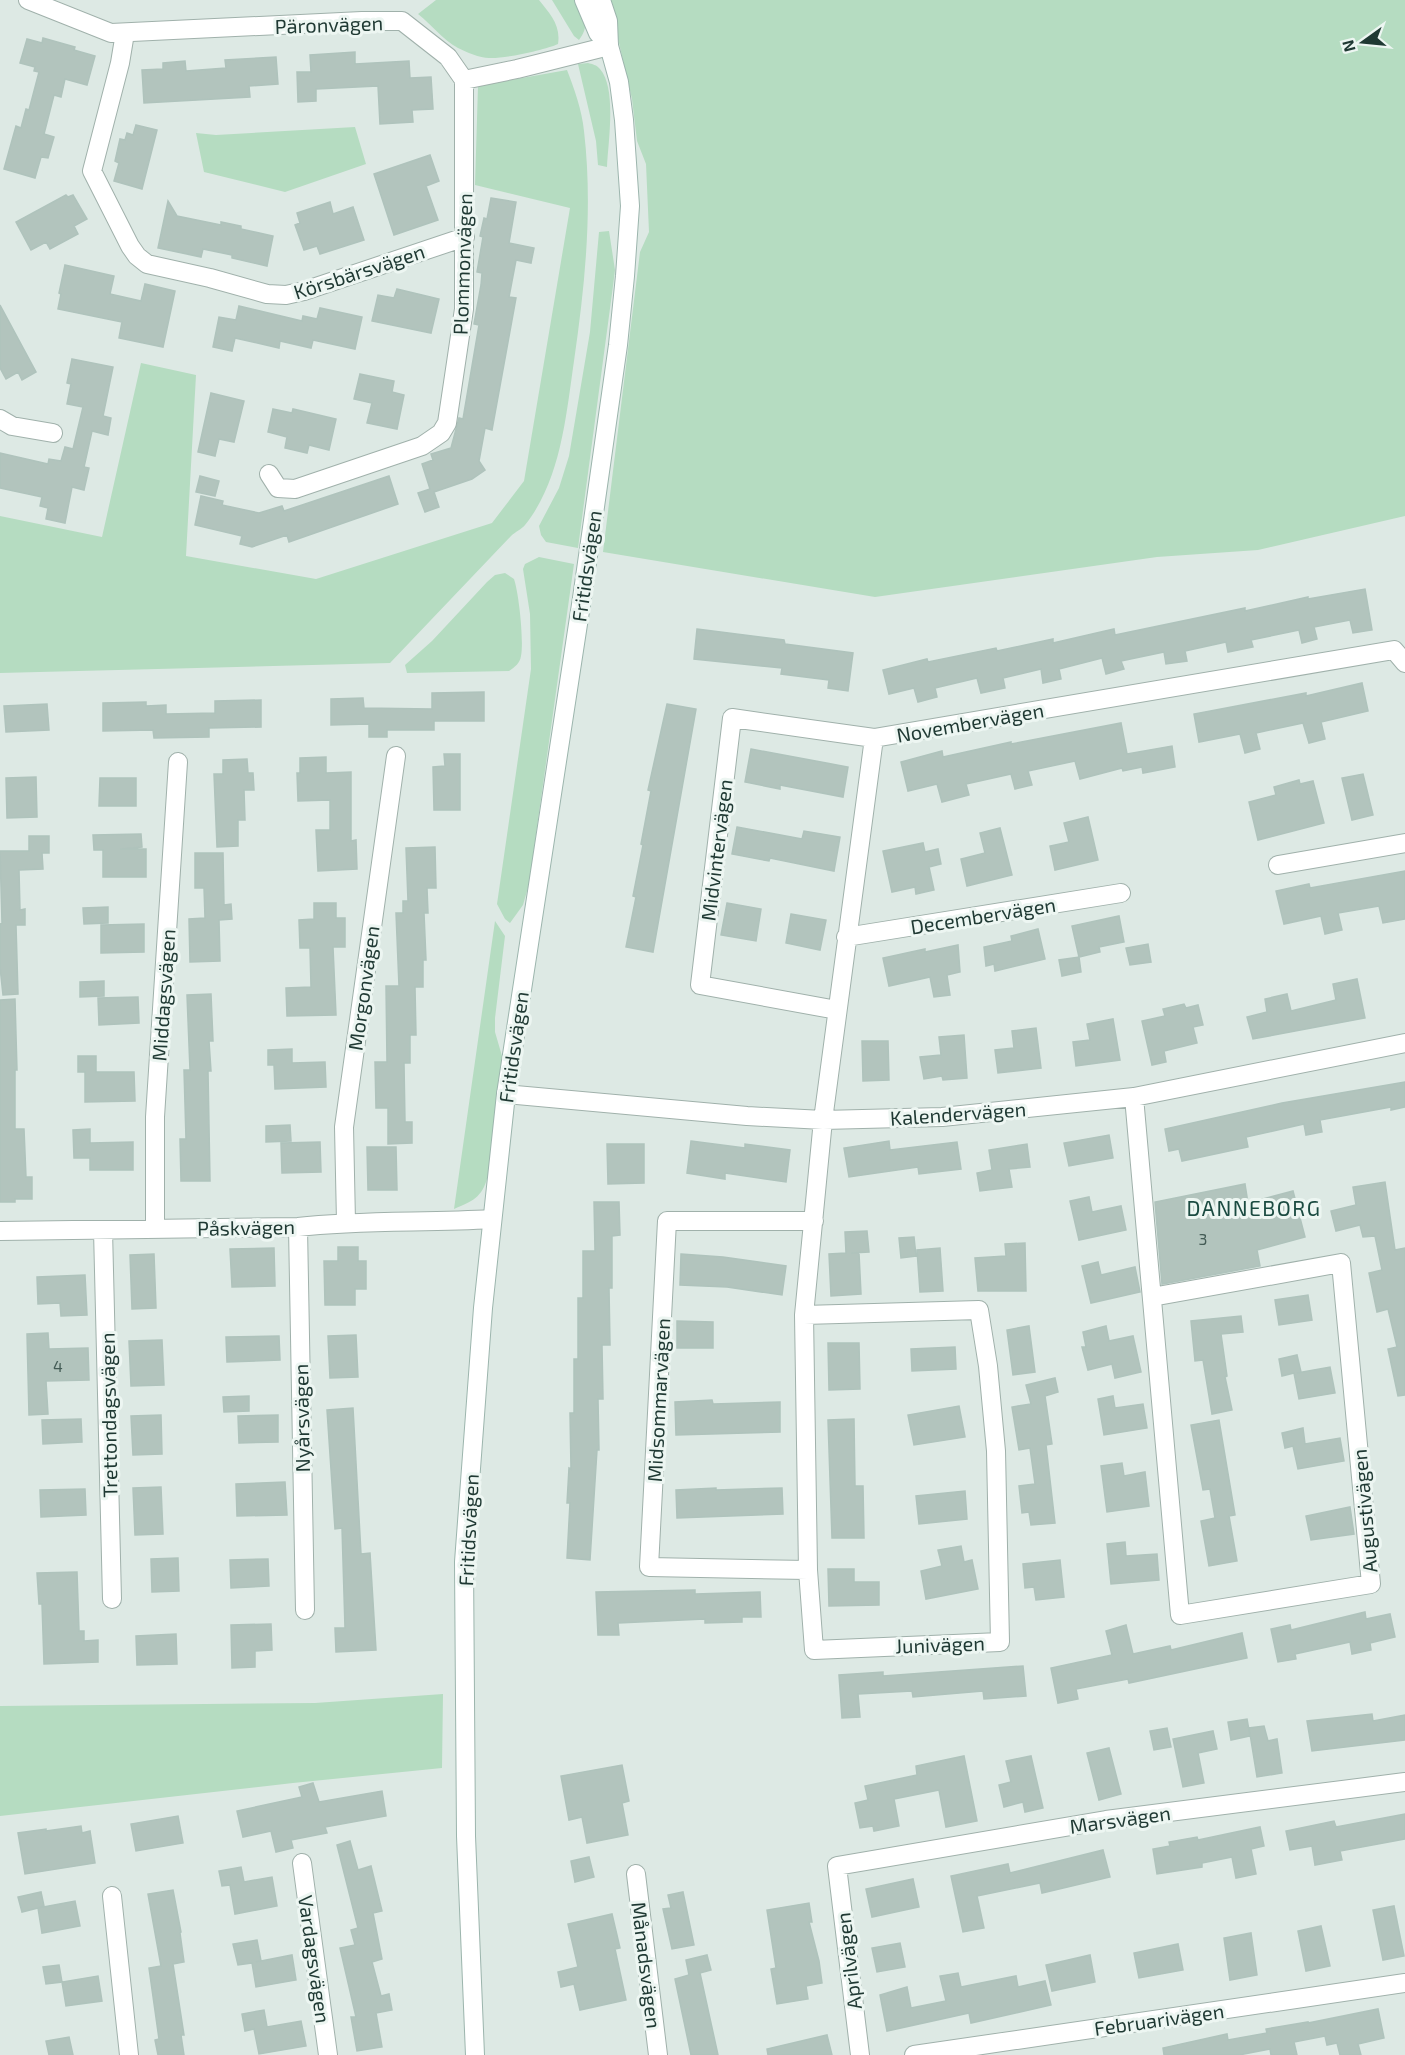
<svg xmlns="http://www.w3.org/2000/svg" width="1405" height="2055" font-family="'Exo 2',sans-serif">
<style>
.green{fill:#b5dcc1}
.building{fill:#b2c4bd;stroke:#afc3bc;stroke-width:1.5}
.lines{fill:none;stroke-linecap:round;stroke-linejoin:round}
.street-casing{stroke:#a0b1ab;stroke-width:20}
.secondary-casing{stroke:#9cb5ad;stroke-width:20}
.street{stroke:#fff;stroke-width:18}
.secondary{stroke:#fff;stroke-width:18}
.labels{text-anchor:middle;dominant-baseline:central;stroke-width:6;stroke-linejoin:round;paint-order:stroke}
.number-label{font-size:16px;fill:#445c56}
.street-label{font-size:20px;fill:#1f3933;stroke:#edf6f2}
.neighbourhood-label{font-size:21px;letter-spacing:1.5px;fill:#1b4b41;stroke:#edf6f2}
</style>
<rect width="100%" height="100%" fill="#dde9e4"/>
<path class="green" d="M436,0H539C550,14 561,25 558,44C545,50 504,59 489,58C480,58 466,52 458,48C442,39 432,25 418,14Z
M552,0H576C583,17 591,24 579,40L574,36Z
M609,0H1405V516L1258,550L1157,557L875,597L603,552L640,252L649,232L646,164L637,141L632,99Z
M588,63C592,64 597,65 600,69C617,88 608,143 607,167L598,165L596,141L578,64Z
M567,70C574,88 582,110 584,131C593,208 585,285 574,361C566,416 561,480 525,525C522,529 515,532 511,536L390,663L0,673V516L102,537L141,363L196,375L186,556L316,579L492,523L524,481L570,208L475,185L478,86Z
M355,127L366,164L285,192L204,172L196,133L216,135Z
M609,231L615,270L613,286L578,548L546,542L541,535L539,526L559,488L569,456L590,332L599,232Z
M539,557L574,564L529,884L523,905L510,923L505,919L497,904L531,669L530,614L523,569L525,564Z
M505,573L514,579C519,594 524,641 521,656C520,663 515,667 509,671L407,673L405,665L432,641L487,582L495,575Z
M495,921L505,936L495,1018V1032L502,1056L489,1172C483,1196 476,1200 454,1209Z
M443,1694L442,1768L293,1783L0,1816V1706L315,1703Z"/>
<path class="building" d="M43,38L75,47L74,50L95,56L87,85L65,79L61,97L54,95L44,134L54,137L48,158L41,157L35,178L4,169L16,126L21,128L26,109L29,110L39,72L34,71L35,67L20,63L27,39L42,43Z
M355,52V64L409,61L410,78L431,77L433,109L412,110L413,122L380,124L378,86L316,89V101L298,102L297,72H311L310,55Z
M276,57L278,84L249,86L250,97L144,103L142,70L163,69V63L185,61L186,71L226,68L225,60Z
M136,125L157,130L142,189L114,181L119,163L115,161L120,139L125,140L127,133L133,135Z
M430,155L439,181L426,186L438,220L394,235L374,174Z
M66,195L68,197L73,195L87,219L74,226L78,234L50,249L46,242L31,250L16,222Z
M491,198L516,202L509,243L534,248L531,263L516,260L509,297L516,298L492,430L485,428L479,461L485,470L472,479L434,492L439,507L425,512L418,493L430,489L422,464L433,460L431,454L451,448L459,418L463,419L479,325L474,324L481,285L482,273L477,272L483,237L480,236L484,218L487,219Z
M168,201L177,216L221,225V222L241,226V229L273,236L267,266L232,258V255L203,249L201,257L158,248Z
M330,202L333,214L353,207L364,240L320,254L317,246L304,250L295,225L300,223L297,213Z
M65,265L114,276L110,294L141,301L145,284L175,291L163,347L119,338L122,322L58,309L61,294L59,293Z
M397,289L439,299L431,333L372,321L378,295L394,298Z
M0,305L36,372L22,380L18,372L6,379L0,368Z
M239,306L302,321L303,316L317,319L320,308L362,317L355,349L313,340L311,348L280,341L279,348L235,338L232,351L213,347L219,317L236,320Z
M72,359L113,367L103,416L111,418L108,435L92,431L84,467L89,468L84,490L72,487L65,523L46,519L48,508L40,506L42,497L0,488V453L48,464L49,459L61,461L65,447L73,449L83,407L67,404L71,384L67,383Z
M360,374L394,381L392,392L404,395L397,429L367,423L372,403L354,399Z
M211,393L244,401L234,442L219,439L215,456L198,452Z
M273,409L292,413L293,409L336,419L329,450L309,445L307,453L285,448L287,437L268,432Z
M200,476L219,481L215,496L196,492Z
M389,476L398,504L289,542L287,535L252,547L240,544L242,536L195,525L201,496L223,501L222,505L259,513L282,506L284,511Z
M1365,589L1372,630L1353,633L1350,620L1314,627L1317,639L1302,643L1299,630L1251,640L1253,647L1228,652L1226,642L1185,651L1187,661L1166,664L1164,652L1121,661L1124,669L1106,674L1102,658L1059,669L1061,679L1043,683L1041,669L1003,678L1005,688L981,693L977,678L935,688L937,697L918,702L914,688L889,694L883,670L927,659L928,662L996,648L997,651L1053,639V643L1114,629L1115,635L1245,608V611L1308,597V599Z
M697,629L784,640L785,644L853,653L848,691L828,688L829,680L781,674L782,668L694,659Z
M1362,683L1368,711L1321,722L1325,739L1309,743L1303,723L1256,733L1260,749L1245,753L1240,734L1199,742L1194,714L1306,693V696Z
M484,692V721H434V730H387V737H369V724L331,725V699L363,698L364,708L432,709V693Z
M261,700V727L209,728V737L154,738L153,730L103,731V703L146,702V706L166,705V714L215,713V701Z
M47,704L49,730L6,732L4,706Z
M667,704L696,709L653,952L626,947L636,897L633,896L643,845L641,844L651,791L648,790Z
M1121,723L1127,754L1172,746L1175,767L1143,773L1142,767L1123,771L1122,768L1080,779L1075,761L1028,771L1032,785L1015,789L1011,774L966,784L969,795L942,802L937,784L908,791L901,762L942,751L943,757L1011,742V744Z
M751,749L848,767L843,797L780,785V789L745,782Z
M444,754H460V810H434L433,767L445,766Z
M326,757V773L351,772V841L356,840L357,869L318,871L316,830H330V800L298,801L297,773H300V758Z
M247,759L248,773H253L254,790H244L245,820H238V846L217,847L214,774H223V760Z
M1363,774L1373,815L1352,820L1342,778Z
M36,777L37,817L7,818L6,778Z
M100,778H136V806H99Z
M1299,780L1300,784L1313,781L1324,823L1258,840L1249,802L1276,795L1274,787Z
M1088,817L1098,860L1055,870L1050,846L1069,842L1064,823Z
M737,827L802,839L804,831L840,837L834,871L770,858L769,861L732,854Z
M1000,828L1012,875L967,886L961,859L985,853L980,833Z
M141,834L142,847L120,849H146V877H103V850H94L93,835Z
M29,836H49V853H42L43,869L19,870L20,910L25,909V925H16L18,994L3,995L0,967V924L2,923L0,851H29Z
M923,843L925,852L938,849L941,864L929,867L934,890L916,894L915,887L892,892L883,851Z
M435,847L436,888H427L428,913H424L426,960H423V987H415L416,1035H410V1063H404L405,1122H412V1143L388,1144V1108H376L375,1062H387L386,986H399L396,913H403V901H408L406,848Z
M195,853H223L224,905L231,904L232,919L219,920L220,961L190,962L189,919L205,918L204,888H195Z
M1405,871V919L1383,923L1379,906L1338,913L1342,930L1325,934L1321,916L1284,924L1276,891L1309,884L1310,888Z
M314,903H336V918H345V947H333L336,1015L287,1016L286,988L311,987L310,948H300L299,920L314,919Z
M727,903L761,909L756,941L721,935Z
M108,907V923L84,924L83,908Z
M791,914L826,920L820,950L786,943Z
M1119,916L1124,942L1099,947L1100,952L1079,957L1072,926Z
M144,924V952L101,953V925Z
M1038,929L1045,959L995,971L994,964L986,966L984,947L1012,941L1011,936Z
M1148,944L1151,962L1130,965L1126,948Z
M958,945L960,972L947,975L950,995L934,997L930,977L889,986L883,958L925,949V952Z
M1079,957L1081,972L1062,976L1059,960Z
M1357,979L1365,1018L1253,1039L1247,1017L1267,1012L1265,999L1287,994L1291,1011L1336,1000L1333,984Z
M104,981V996L80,997V982Z
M211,994L213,1041H209L211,1071H208L210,1181H181L180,1139H186L184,1070H190L187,995Z
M138,997L139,1023L99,1025L98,998Z
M15,999L17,1070H15V1129H24L26,1177H32V1199H15V1202H0V1000Z
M1184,1004L1186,1008L1198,1005L1203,1025L1193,1027L1197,1043L1164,1051L1166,1062L1152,1065L1142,1021L1165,1016L1163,1009Z
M1113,1019L1120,1060L1076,1066L1073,1042L1090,1040L1087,1024Z
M1036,1028L1041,1068L998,1073L995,1050L1014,1048L1012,1031Z
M964,1035L967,1078L943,1080L942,1076L924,1079L920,1057L941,1055L939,1037Z
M862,1041H888L889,1080L863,1081Z
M292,1049V1063L325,1062L326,1087L275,1089L274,1065H268V1050Z
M78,1056H96V1072H134L135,1101L85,1102V1072H78Z
M1405,1082V1107L1391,1110V1107L1320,1120L1322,1132L1306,1135L1304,1124L1246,1137L1248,1147L1182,1161L1179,1149L1169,1151L1165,1129L1282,1103Z
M290,1125L291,1141L266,1142V1126Z
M90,1129V1143L133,1142V1170H90V1158H74L73,1130Z
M1109,1135L1113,1158L1069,1166L1064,1143Z
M691,1141L745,1148V1144L790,1150L786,1182L725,1173V1179L687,1173Z
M889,1141L890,1150L957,1142L961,1169L919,1174L918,1167L849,1177L844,1148Z
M320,1142L321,1172L282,1173L281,1143Z
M607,1144H644V1183L608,1184Z
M1027,1144L1030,1167L1009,1169L1012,1187L980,1191L977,1173L992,1170L989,1150Z
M367,1147H396L397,1190H368Z
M1385,1182L1395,1250L1405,1248V1395L1398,1396L1388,1349L1397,1347L1388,1309L1377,1312L1369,1273L1382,1270L1375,1236L1363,1237L1360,1225L1336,1231L1331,1211L1356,1205L1353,1187Z
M1245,1184L1248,1203L1293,1191L1305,1237L1257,1250L1260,1266L1162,1284L1155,1202Z
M1089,1197L1092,1212L1121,1206L1126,1230L1079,1240L1070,1201Z
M594,1202H619L620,1235L612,1236V1288H609L610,1345H602L603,1399H598L599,1450H597L590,1560L567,1558L570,1503H567L569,1468L571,1469L570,1413H574V1359H578V1298H583V1251H595Z
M867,1231L869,1252L851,1253H859L861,1294L831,1296L829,1254L846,1253L845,1232Z
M914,1237L916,1256L901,1258L899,1238Z
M1025,1243L1026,1291H978L975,1258L1006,1256L1005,1244Z
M338,1247H358V1261H366V1289H355V1305H325L324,1261H338Z
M274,1248L275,1286L232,1287L230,1249Z
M940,1248L943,1291L920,1292L917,1250Z
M154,1254L156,1308L132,1309L130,1255Z
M681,1254L723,1257L786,1266L782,1295L727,1287L680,1285Z
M1098,1262L1101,1275L1135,1267L1140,1292L1091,1303L1082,1266Z
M85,1275L87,1315L61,1316L60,1303L38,1304L37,1277Z
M1308,1295L1312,1320L1279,1325L1275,1300Z
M1241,1316L1243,1332L1221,1334L1227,1376L1225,1377L1232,1410L1212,1414L1203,1360L1195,1361L1191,1321Z
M677,1321L713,1322V1348H677Z
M1029,1326L1035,1372L1013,1375L1007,1330Z
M1106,1326L1109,1341L1133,1336L1141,1372L1115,1378L1112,1364L1088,1370L1082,1347H1086L1083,1332Z
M48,1333L49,1349L88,1348L89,1380L46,1381L48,1414L29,1415L27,1334Z
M356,1335L358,1377L330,1378L328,1336Z
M279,1336L280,1360L227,1362L226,1337Z
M162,1340L164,1385L131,1386L129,1341Z
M828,1343H859L860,1389L829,1390Z
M955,1347L956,1369L912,1371L911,1349Z
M1297,1355L1301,1372L1297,1373L1330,1367L1335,1393L1299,1399L1294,1373L1282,1376L1279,1359Z
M1055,1378L1058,1392L1045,1396L1052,1444L1046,1445L1055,1523L1031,1525L1029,1512L1022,1513L1019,1486L1035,1484L1030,1448L1019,1450L1012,1407L1031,1404L1026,1385Z
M249,1396V1411L224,1412L223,1397Z
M1113,1396L1115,1408L1143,1404L1147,1428L1104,1435L1098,1399Z
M712,1400L713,1404L780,1402V1432L676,1435L675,1402Z
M959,1406L965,1437L914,1445L908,1415Z
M353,1408L361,1554L370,1553L376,1650L336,1652L335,1628H345L342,1528L335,1529L327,1410Z
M161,1415L162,1454L133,1455L131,1416Z
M278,1415V1442L239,1443L238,1416Z
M81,1419L82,1442L43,1444L42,1420Z
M854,1419L855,1486H863L864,1538H832L828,1420Z
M1219,1420L1235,1515L1229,1516L1237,1561L1209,1566L1201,1521L1215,1518L1210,1489L1203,1490L1191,1425Z
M1303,1428L1305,1444L1340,1438L1344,1461L1298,1469L1293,1446L1285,1448L1282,1433Z
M1122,1463L1124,1476L1145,1472L1149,1506L1107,1512L1101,1466Z
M285,1482L287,1515L237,1516L236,1484Z
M161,1487L163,1534L135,1535L133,1488Z
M716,1488V1490L782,1488L783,1514L677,1518L676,1490Z
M85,1489L86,1515L41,1517L40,1490Z
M965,1491L967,1519L919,1524L916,1496Z
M1350,1507L1354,1534L1311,1540L1306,1516Z
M1125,1542L1126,1556L1157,1554L1159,1580L1111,1584L1107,1544Z
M961,1546L964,1562L972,1560L978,1589L926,1599L921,1571L942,1566L938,1550Z
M178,1558L179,1591L152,1592L151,1559Z
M268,1559L269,1586L231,1588L230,1560Z
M1060,1560L1064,1597L1036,1600L1034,1587L1025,1588L1023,1564Z
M828,1569H854V1582H879V1605L829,1606Z
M77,1572L79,1631H84V1641L98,1640V1662L44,1664L42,1604H39L37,1573Z
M695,1590V1594L760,1592L761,1617H742V1622L705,1623V1619L618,1623L619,1635H598L596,1592Z
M1365,1612L1366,1619L1390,1614L1395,1637L1370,1643L1371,1650L1352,1654L1350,1642L1295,1654L1296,1659L1278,1662L1271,1629L1290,1625L1291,1630Z
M271,1624L272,1650L255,1651V1667L232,1668L231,1625Z
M1126,1625L1133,1654L1170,1646L1171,1650L1242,1633L1247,1658L1129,1683L1128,1679L1076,1689L1078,1699L1058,1703L1051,1668L1112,1655L1106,1631Z
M176,1634L177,1664L137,1665L136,1636Z
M1023,1666L1026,1696L984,1699L983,1691L913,1697L912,1691L858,1694L860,1717L842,1718L839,1675L883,1672V1676Z
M1372,1714L1373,1721L1405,1715V1740L1312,1751L1307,1721Z
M1247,1719L1250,1736L1231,1740L1228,1722Z
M1264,1726L1268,1741L1277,1739L1282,1773L1257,1777L1249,1728Z
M1167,1728L1171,1747L1154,1750L1150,1731Z
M1213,1731L1217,1749L1198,1753L1204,1783L1183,1787L1173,1739Z
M1109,1748L1121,1794L1099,1800L1087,1753Z
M964,1756L977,1821L946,1827L939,1790L894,1799L899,1826L874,1831L873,1826L860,1828L855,1803L868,1800L865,1786L917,1775L916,1766Z
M1031,1756L1043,1808L1025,1812L1023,1802L1004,1807L999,1785L1011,1782L1006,1761Z
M622,1765L629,1801L622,1803L628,1835L587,1843L582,1817L569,1820L561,1776Z
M313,1783L319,1802L382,1791L386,1816L325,1827L327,1833L291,1840L293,1848L276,1852L271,1831L243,1837L237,1811L302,1797L299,1787Z
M1405,1814V1839L1340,1851L1342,1860L1315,1865L1312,1846L1290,1850L1286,1831L1334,1821L1336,1827Z
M178,1816L183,1843L136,1851L131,1824Z
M81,1826L82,1833L90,1831L95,1863L25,1874L18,1833L46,1829V1831Z
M1260,1827L1264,1846L1251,1849L1256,1874L1236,1878L1232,1857L1202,1863V1867L1157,1874L1153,1849L1170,1846L1169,1842L1197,1837L1198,1840Z
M350,1841L358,1870L371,1866L382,1911L373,1913L382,1959L372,1962L381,1996L389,1994L392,2010L376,2013L382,2047L357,2051L351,2017H356L340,1948L355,1945L351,1930L358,1928L337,1845Z
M1103,1850L1110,1877L1042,1893L1040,1883L977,1896L984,1928L963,1932L951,1876L1008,1864L1010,1873Z
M589,1857L594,1877L575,1882L571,1861Z
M241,1867L244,1882L272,1877L277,1906L235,1914L230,1885L222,1886L219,1871Z
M913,1879L919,1907L872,1917L866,1889Z
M173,1890L181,1932L180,1933L184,1962L173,1964L184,2035H181L184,2055H158L155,2040L159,2039L149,1968L161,1966L148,1894Z
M41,1892L44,1906L38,1908L75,1901L80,1926L42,1933L38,1908L22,1912L18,1897Z
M683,1892L694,1945L672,1949L663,1909L671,1908L668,1895Z
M809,1903L812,1922H809L819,1961L822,1983L806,1986L808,1999L777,2004L771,1969L776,1968L767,1910Z
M1394,1906L1404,1956L1383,1960L1373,1910Z
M612,1914L620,1948L615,1949L626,2000L580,2010L574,1984L561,1987L558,1972L578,1967L568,1924Z
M1321,1926L1330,1966L1306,1971L1298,1931Z
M1251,1933L1257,1975L1230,1980L1224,1938Z
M257,1940L261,1961L256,1962L292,1955L296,1980L256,1987L252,1963L238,1965L233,1944Z
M900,1943L905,1967L877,1972L872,1948Z
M1178,1944L1183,1970L1139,1978L1134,1953Z
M707,1955L711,1970L700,1973L718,2055H691L675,1979L689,1975L686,1960Z
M1090,1955L1095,1982L1052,1991L1046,1965Z
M59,1965L62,1982L46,1984L43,1967Z
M958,1973L961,1987L1016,1976L1018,1987L1045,1981L1051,2005L971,2023L969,2013L887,2031L880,1995L907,1987L911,2008L946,2001L940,1976Z
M98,1976L102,2001L66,2006L62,1982Z
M1378,2009L1384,2038L1358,2044L1361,2055H1340L1337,2043L1327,2045L1325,2036L1294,2042L1297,2055H1271L1270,2049L1239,2055H1164L1163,2048L1227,2034L1228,2040L1267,2033L1266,2029L1308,2022V2023Z
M264,2010L267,2027L301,2021L306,2046L259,2054L254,2029L245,2031L242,2014Z
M827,2035L832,2055H768L767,2049Z
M69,2037L73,2055H49L46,2041Z"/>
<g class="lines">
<defs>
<path id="street" d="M28,0L111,33L362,21H402L448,57L464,80L517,69L609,46
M125,33L120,63L92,171L130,246L137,256L147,264L210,278L267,294L286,295L304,291L465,237
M0,419L12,426L53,433
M269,474L278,488L295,489L422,446L441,433L447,423L464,309V80
M1278,865L1405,843
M846,937L1121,893
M837,1010L700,985L732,718L874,738
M506,1094L747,1116L823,1120L942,1117L1134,1097L1405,1043
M1134,1097L1180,1615L1371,1584L1341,1263L1152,1297
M346,1222L344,1127L396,756
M298,1227L305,1610
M155,1229V1117L178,762
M103,1230L112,1599
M0,1231L298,1227C362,1220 427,1223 492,1219
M804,1315L979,1310L988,1366L996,1451L1000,1642L814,1650L808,1570L804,1315L823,1120L874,738L1394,650L1405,663
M808,1570L649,1567L667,1221H814
M302,1863L328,2055
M636,1874L658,2055
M112,1896L129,2055
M860,2055L837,1866L1106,1820L1405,1782
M914,2055L1405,1983"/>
<path id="secondary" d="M584,0L598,33L609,45
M475,2055L466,1836L464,1562L483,1308L506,1094L582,598L618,345L625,276L630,206L624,120L619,82L609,46L608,21L601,0"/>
</defs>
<use href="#street" class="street-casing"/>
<use href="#secondary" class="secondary-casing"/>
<use href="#street" class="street"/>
<use href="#secondary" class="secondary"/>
</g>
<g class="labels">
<g class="number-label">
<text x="1203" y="1238">3</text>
<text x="58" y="1365">4</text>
</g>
<g class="street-label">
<text transform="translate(329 24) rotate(-2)">Päronvägen</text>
<text transform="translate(462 264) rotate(-88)">Plommonvägen</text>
<text transform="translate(359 271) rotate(-18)">Körsbärsvägen</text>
<text transform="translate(586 566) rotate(-82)">Fritidsvägen</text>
<text transform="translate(970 722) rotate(-10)">Novembervägen</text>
<text transform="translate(716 850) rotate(-83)">Midvintervägen</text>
<text transform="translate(983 915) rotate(-9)">Decembervägen</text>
<text transform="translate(363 988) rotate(-82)">Morgonvägen</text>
<text transform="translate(163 995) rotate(-86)">Middagsvägen</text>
<text transform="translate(513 1047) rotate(-82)">Fritidsvägen</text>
<text transform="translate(958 1113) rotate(-4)">Kalendervägen</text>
<text transform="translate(246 1227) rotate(-1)">Påskvägen</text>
<text transform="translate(658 1400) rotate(-87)">Midsommarvägen</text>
<text transform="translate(108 1415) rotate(-91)">Trettondagsvägen</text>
<text transform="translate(301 1418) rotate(-91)">Nyårsvägen</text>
<text transform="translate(1364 1511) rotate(-95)">Augustivägen</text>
<text transform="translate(468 1530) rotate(-87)">Fritidsvägen</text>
<text transform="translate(940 1644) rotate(-2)">Junivägen</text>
<text transform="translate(1120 1819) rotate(-8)">Marsvägen</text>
<text transform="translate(315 1959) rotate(82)">Vardagsvägen</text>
<text transform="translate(848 1961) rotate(-97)">Aprilvägen</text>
<text transform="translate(647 1965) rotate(83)">Månadsvägen</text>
<text transform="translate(1159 2019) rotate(-8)">Februarivägen</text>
</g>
<g class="neighbourhood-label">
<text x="1254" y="1207">DANNEBORG</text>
</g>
</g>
<g transform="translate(1363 42) rotate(255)" stroke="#edf6f2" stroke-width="4.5" paint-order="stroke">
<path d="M0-4.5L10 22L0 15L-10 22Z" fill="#1f3933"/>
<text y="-9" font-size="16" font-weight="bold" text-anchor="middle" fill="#1f3933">N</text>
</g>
</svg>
